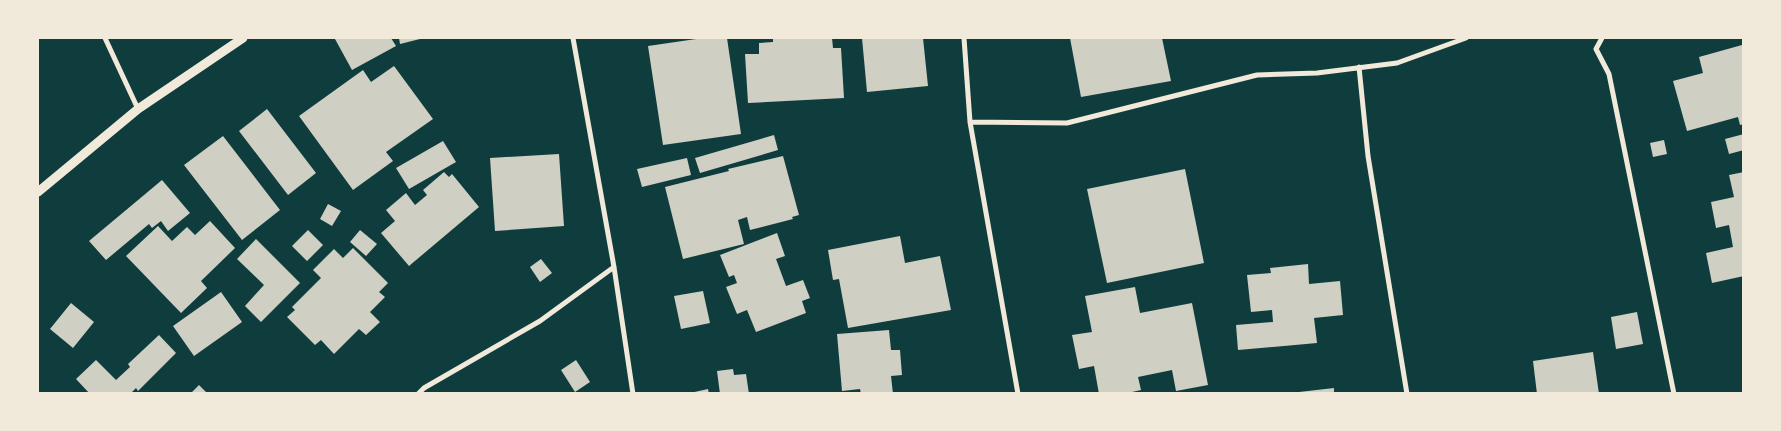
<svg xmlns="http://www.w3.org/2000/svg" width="1781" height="431" font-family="Ubuntu,sans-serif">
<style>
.building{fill:#cfcfc3}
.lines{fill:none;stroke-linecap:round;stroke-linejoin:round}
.minor{stroke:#f1e9da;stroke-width:5}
.tertiary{stroke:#f1e9da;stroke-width:9}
</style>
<rect width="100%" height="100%" fill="#0f3d3e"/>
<path class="building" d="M338,38H391L396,46L352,70L335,39Z
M399,38H420V39L400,44Z
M703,38H727L741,134L663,145L648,46Z
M773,38H832L833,48H841L844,98L748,103L745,54H759V43L773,42Z
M862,38H923L928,86L867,92Z
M1070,38H1162L1171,81L1081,97Z
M1742,45L1744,51V124L1740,125L1738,117L1687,131L1673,81L1703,73L1699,57Z
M394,66L433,119L386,152L393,161L353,190L299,116L363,70L371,82Z
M267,109L316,173L288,195L239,131Z
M1744,134V150L1729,154L1725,139Z
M774,135L778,150L700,173L695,158Z
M223,136L280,210L242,240L184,165Z
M1664,140L1667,154L1653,157L1650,143Z
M443,141L456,162L409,189L396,168Z
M559,154L564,226L495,231L490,158Z
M783,156L799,215L792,217L793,219L750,230L747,217L738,220L744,244L683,259L665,187L729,171L728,169Z
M687,158L691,175L642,187L637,169Z
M1185,169L1204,263L1107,283L1087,189Z
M444,172L449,177L452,174L479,207L409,266L381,233L395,221L386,210L406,193L415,205L427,195L423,190Z
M1744,172V276L1712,283L1706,253L1733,247L1729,225L1716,228L1711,202L1734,197L1729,175Z
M162,180L190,213L168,231L161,221L152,228L149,224L106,260L89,241Z
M328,204L341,211L332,226L320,219Z
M210,221L235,248L201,281L207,288L181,313L126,256L158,226L172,241L187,227L195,235Z
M308,230L323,245L307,261L292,246Z
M360,230L377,244L366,256L350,242Z
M777,233L785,256L776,259L786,286L803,280L810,298L802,301L806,313L756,332L747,310L737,314L726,287L737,283L734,275L729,277L720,255Z
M900,236L905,263L940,256L951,310L848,328L839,279L833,280L828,250Z
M256,239L300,283L261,322L245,306L264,285L237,259Z
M353,248L388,283L379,292L385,297L370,312L380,322L366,335L359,329L334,354L321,340L315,345L287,317L295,310L292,307L321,278L313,270L334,249L343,258Z
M541,259L552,273L540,282L530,267Z
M1308,264L1309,284L1340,281L1343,315L1314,318L1317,343L1238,350L1236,325L1273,322L1272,310L1251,312L1247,275L1271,273L1270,268Z
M1135,287L1140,313L1192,303L1208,385L1176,391L1172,370L1138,377L1141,390L1123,394H1099L1094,366L1079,369L1072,335L1092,332L1085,296Z
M703,291L710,323L681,329L674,296Z
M221,292L242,322L194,356L173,326Z
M71,303L94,322L73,348L50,329Z
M1637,312L1643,344L1616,349L1611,317Z
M889,330L891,350H900L902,375L891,376L893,394H861L860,389L842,391L837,334Z
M159,335L176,353L138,391L136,388L130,394H90L76,379L96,360L116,380L130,367L128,364Z
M1593,352L1599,394H1537L1533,361Z
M576,360L590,382L575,392L561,370Z
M733,369L734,375L746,374L749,394H720L717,371Z
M199,385L208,394H190Z
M1334,388V394H1299V392Z
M708,389L709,394H690V393Z"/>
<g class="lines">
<path class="minor" d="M105,38L138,109
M573,38L614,267L633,394
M964,38L970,122L1018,394
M1602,38L1596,49L1609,74L1674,394
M1359,67L1368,156L1407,394
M970,122L1067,123L1257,75L1317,73L1397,63L1466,38
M418,394L424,388L540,321L614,267"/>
<path class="tertiary" d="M38,192L138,109L243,38"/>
</g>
<rect width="1781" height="431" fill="none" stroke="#f1e9da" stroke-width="78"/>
</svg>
